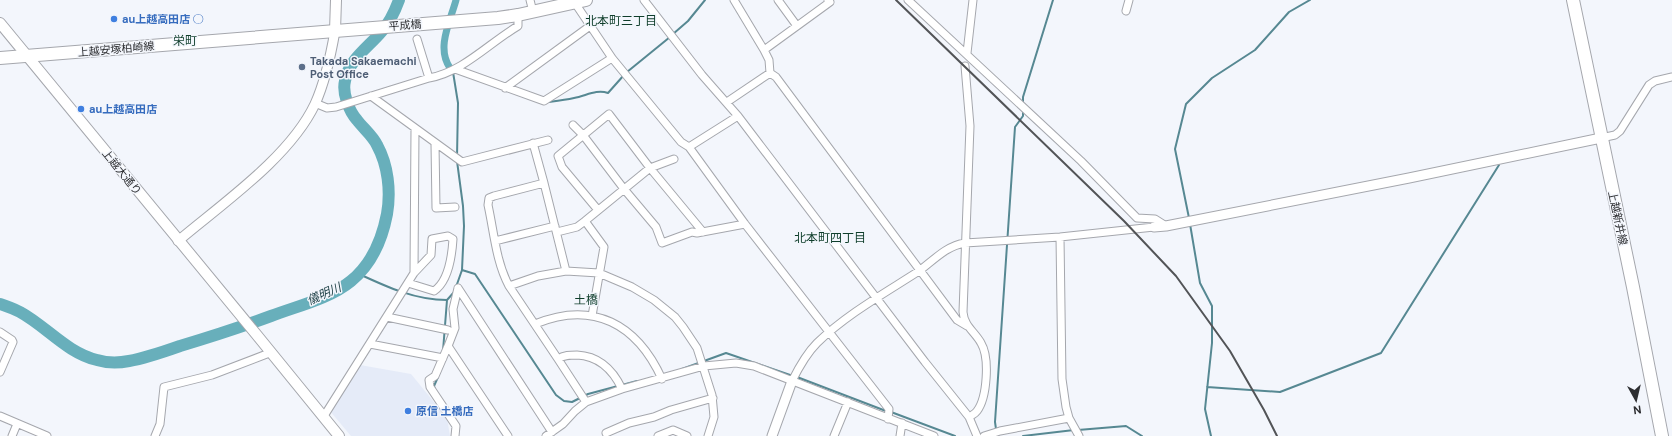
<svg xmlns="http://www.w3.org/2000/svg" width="1672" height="436" font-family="'DM Sans','Noto Sans JP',sans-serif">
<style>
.built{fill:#e5ebf8}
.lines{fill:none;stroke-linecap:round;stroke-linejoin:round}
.stream{stroke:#568892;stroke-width:2}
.canal{stroke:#68afbb;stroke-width:7}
.river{stroke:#68afbb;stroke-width:12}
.minor-casing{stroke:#a5a7ad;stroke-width:9}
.tertiary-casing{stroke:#a5a7ad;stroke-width:11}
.secondary-casing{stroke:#a5a7ad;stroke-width:12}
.primary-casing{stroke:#a5a7ad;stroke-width:14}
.minor{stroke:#fff;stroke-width:7}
.tertiary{stroke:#fff;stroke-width:9}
.secondary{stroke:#fff;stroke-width:10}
.primary{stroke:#fff;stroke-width:12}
.rail{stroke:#525457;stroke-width:2}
.shop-dot{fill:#3f7fe0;stroke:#f3f6fc;stroke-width:1.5}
.service-dot{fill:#5c6f8a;stroke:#f3f6fc;stroke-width:1.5}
.labels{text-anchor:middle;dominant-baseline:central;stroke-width:3;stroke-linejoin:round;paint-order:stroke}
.shop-label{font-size:11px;font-weight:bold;fill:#366cbe;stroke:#f3f6fc;text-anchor:start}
.street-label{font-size:11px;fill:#2d2e31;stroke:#f3f6fc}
.service-label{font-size:11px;font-weight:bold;fill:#4e5e75;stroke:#f3f6fc;text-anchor:start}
.neighbourhood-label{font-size:12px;fill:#0f3e2b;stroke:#f3f6fc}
.water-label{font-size:12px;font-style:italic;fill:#1a3d43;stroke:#f3f6fc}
</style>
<rect width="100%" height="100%" fill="#f3f6fc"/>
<path class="built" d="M360,365L411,374L447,418L450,436H351L330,411Z"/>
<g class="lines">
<path class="stream" d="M673,34L688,21L705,0
M453,72L458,103L457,157
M627,72L670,37
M548,102C556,101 565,100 574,98C586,96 596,89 608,93L624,75
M1023,104V97L1053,0
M1189,218L1175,149L1186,104L1212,78L1255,50L1289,12L1310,0
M1190,224L1200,283L1212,306V343L1205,409L1211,436
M462,270L475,274L556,395L564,401L572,402L588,394L618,386
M359,274C387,287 415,300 447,300
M456,287L462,270L464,226L463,206L457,161
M443,351L447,300L455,291
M682,369L726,353L793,376
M797,377L886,411
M622,385L637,381
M1207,387L1280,392L1381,353L1499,165
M435,390L434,386L438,377
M891,412L955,436
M1078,430L1126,426L1142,436
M997,436L995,422L1015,127L1023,116V111
M1023,436L1074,430"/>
<path class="canal" d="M450,68C436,48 450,22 456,0"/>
<path class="river" d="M0,304C6,306 14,309 20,312C46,326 67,353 97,360C107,363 119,363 129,361C146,358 163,352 180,346C210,337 241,327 271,316C297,306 329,299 351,281C372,264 382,240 387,214C391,191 388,165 377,145C373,136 363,128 357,120C349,111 342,93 345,81C349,59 369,47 382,31C390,22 395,11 399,0"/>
<defs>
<path id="minor" d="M530,0L533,12
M644,0L702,75L738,116L925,362L969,417L977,436
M734,0L764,50
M778,0L797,26
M908,0L1081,161L1137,218L1155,219L1166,226
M575,3L612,58L681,142L689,147L745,224L889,409L888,419
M1126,11L1129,0
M417,39L429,78
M967,53L973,0
M965,66L970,126L963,312C964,326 975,332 981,343C990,358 987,398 977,411C975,414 972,415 969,417
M455,69L544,101L612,58
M770,73L776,77L957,320L967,326
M505,88L590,26
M371,96L462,162L548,140
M727,102L770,73L769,60L764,50L830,2L828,0
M315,103L327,108L336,107L429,78C463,72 489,43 518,26V15
M573,125L583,135L624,189L656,227L662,243L692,232L697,233L745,224
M1601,138L1615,135L1620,131L1649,85L1655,81L1672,77
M533,143L544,183
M435,144L436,208L455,207
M689,147L738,116
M598,210L562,167L558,156L609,114L650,168L703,232
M585,221L650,168L674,159
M557,232L577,227L585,221L604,247L592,316
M1060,237L1062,379L1066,407L1069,418L1079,436
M495,241L555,226
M566,271L599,273L632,287L654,300L675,317L683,327L697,348L712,395L714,417L708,436
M408,283L434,291C449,281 452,255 453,239L448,236L432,239L431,255L414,273
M509,286L538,276L566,271L544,183L494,196L489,198L488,205C494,232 496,262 509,286L558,359L586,402
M458,288L552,432
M458,288L453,309L455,328L448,346L508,436
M387,317L448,330
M535,324C593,300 637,324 662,379
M0,332L12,340L13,342L0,372
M370,344L443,358
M448,346L435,376L429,380L430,387L456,426L455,436
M558,359C564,355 570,355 577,355C599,356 613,370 622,389
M792,381C799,367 806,354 817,343C847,314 885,293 919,271C934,260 946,246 965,243L1060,237L1154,227
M0,416L47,436
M324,416L414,273L415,129
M606,433L629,423L654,417L671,410L713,398
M12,436L17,424
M155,436L160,424L164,387L212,375L272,352
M546,436L563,424L575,411L586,402L622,389L704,366L736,363L754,366L934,436
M658,436L673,430L687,436
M834,436L848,402
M900,436L902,423
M984,436L1000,431L1069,418"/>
<path id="tertiary" d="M1154,227L1166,226L1409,178L1601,138
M178,241C223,203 290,157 315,104C325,82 331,54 335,31
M772,436L792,381"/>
<path id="secondary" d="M0,23L256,334L339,436
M335,31L336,0"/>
<path id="primary" d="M1573,0L1633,287L1662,436
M0,58L498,18L518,15L586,0"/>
</defs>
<use href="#minor" class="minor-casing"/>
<use href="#tertiary" class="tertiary-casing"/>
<use href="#secondary" class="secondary-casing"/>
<use href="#primary" class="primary-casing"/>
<use href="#minor" class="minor"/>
<use href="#tertiary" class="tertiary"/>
<use href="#secondary" class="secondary"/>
<use href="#primary" class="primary"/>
<path class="rail" d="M896,0L1124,221L1176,276L1230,351L1264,410L1277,436"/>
</g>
<g class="shop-dot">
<circle cx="114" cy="19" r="4"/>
<circle cx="81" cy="109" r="4"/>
<circle cx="408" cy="411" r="4"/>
</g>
<circle class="service-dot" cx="302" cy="67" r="4"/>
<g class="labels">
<g class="shop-label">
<text x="122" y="19">au上越高田店 ○</text>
<text x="89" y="109">au上越高田店</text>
<text x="416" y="411">原信 土橋店</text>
</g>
<g class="street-label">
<text transform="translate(405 25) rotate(-4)">平成橋</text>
<text transform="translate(116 49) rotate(-5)">上越安塚柏崎線</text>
<text transform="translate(122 172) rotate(51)">上越大通り</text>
<text transform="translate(1618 218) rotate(78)">上越新井線</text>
</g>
<g class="service-label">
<text x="310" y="61">Takada Sakaemachi<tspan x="310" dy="13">Post Office</tspan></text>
</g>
<g class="neighbourhood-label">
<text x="621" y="21">北本町三丁目</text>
<text x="185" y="41">栄町</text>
<text x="830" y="238">北本町四丁目</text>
<text x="586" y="300">土橋</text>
</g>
<g class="water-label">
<text transform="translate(324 294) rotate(-24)">儀明川</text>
</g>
</g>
<g transform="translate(1636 400) rotate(172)" stroke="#f3f6fc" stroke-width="3" paint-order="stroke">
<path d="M0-3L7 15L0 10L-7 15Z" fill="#2d2e31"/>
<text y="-6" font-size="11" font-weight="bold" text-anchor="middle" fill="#2d2e31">N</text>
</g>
</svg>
